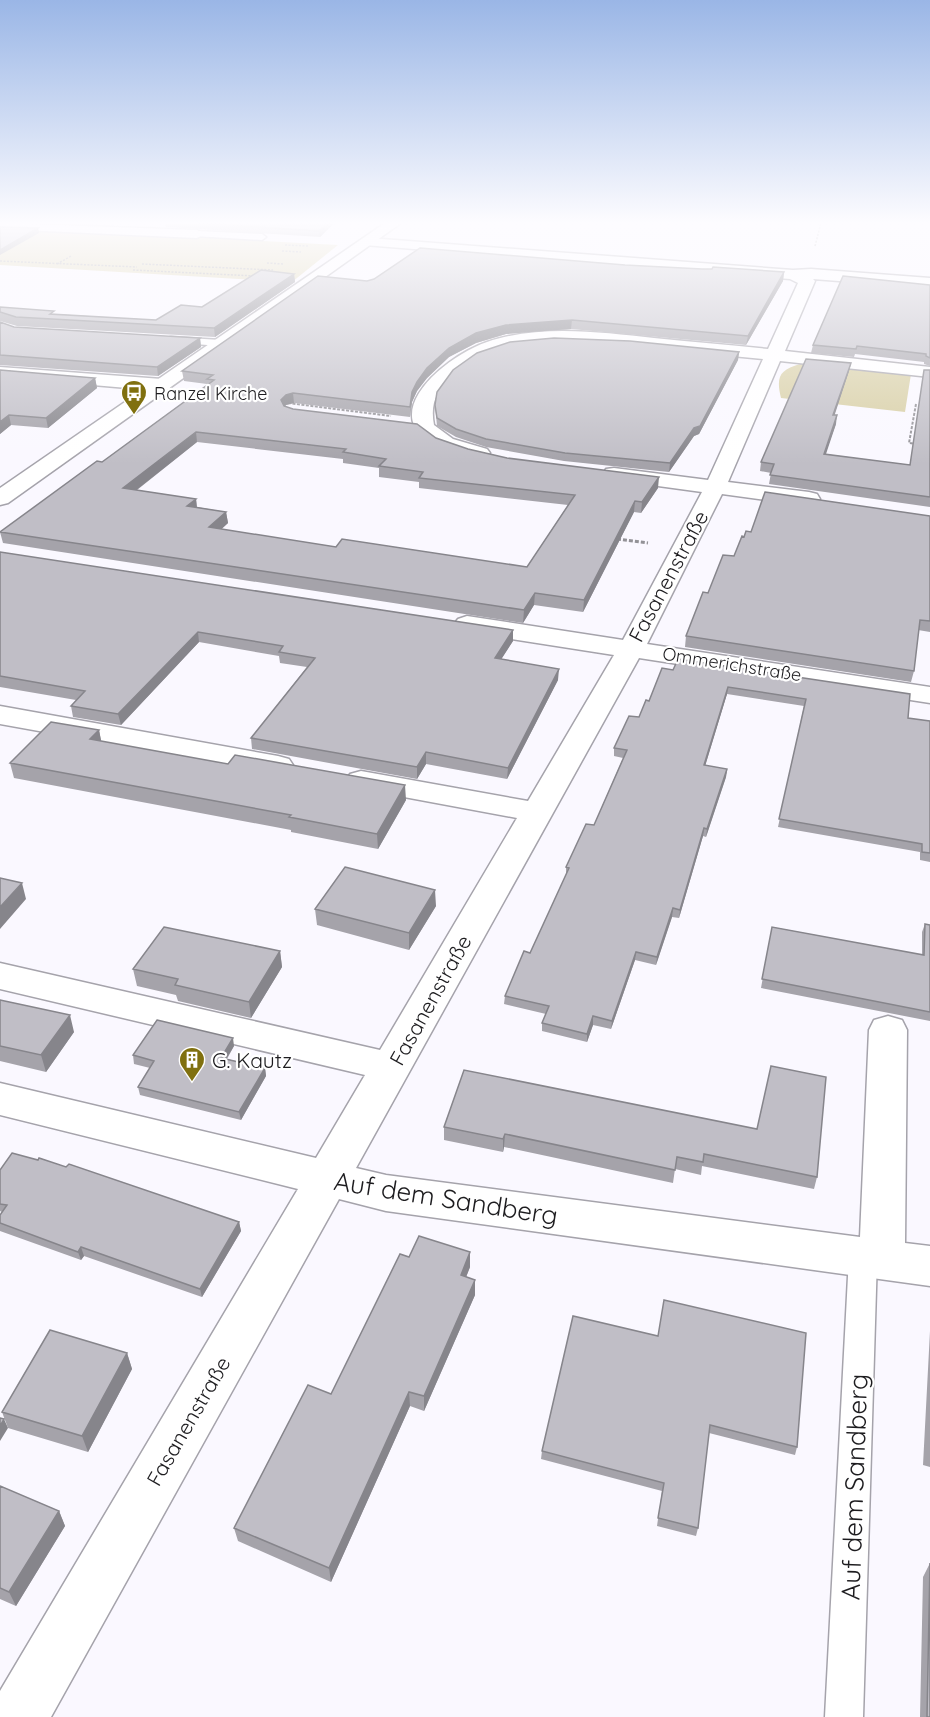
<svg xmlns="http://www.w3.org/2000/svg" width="930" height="1717" font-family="Quicksand,sans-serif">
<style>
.green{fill:#d7cea3}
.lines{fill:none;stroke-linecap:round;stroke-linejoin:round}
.service-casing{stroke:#a5a3ab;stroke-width:3}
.minor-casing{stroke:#a5a3ab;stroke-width:3}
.tertiary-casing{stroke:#a5a3ab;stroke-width:3}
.path-far2{stroke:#939297;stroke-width:1.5;stroke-dasharray:2 1.5;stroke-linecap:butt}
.path-far1{stroke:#939297;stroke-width:2;stroke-dasharray:3 1.5;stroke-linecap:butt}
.path{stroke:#939297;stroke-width:3;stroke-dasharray:4 2;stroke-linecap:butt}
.service{fill:#fff;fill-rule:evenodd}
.minor{fill:#fff;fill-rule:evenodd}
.tertiary{fill:#fff;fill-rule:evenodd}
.wall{fill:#a5a3aa;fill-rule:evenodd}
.shaded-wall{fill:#86858b}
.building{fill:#c0bec6;stroke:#86858b;stroke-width:1.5;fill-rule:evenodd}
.labels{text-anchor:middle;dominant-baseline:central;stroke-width:4.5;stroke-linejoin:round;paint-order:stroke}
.far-poi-label{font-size:18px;fill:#1d1c1f;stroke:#fff;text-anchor:start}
.far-street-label{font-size:18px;fill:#1d1c1f;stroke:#fff}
.street-label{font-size:21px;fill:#1d1c1f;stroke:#fff}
.poi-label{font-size:21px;fill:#1d1c1f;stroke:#fff;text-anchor:start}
.near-street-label{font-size:26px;fill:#1d1c1f;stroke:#fff}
</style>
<rect width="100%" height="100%" fill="#faf8ff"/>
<path class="green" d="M11,227L338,245L292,282L0,265V232Z
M800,364L911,374L905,412L781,398C776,377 779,370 800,364Z"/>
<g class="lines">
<defs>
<path id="service" d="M197,231L262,234L266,237L262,240L194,236L193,234Z
M171,337L221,340L226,343L221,346L167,342V338Z
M863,1245L873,1248L877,1257L863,1717H825L849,1257L853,1248Z"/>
<path id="minor" d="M0,223L197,230L204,234L197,238L0,229Z
M369,238L793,270L811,269L930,278V288L813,279L815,281L785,351L930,367V377L780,361L728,482L809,492L817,494L820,499L817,504L809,506L722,494L647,644L930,687V703L639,658L356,1168L386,1175L860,1237L869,1030L874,1020L888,1016L902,1020L907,1030L905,1243L930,1246V1286L386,1211L339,1199L51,1717H0V1691L298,1189L0,1115V1083L316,1158L365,1075L0,989V963L380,1050L517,818L361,789L350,786L346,780L350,774L361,771L528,801L614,655L467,632L458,629L454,624L458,619L467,616L623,640L702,492L614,480L606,479L603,474L606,469L614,468L708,480L763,359C725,355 687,352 649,348C603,343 554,338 508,347C488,351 467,363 452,377C436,391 430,404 434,425L453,439L487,449L490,453L487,457C475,460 464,455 452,451C366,426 438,359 487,342C540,324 600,332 654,338C692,342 730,345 768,349L798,283L790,279L364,245L362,242L364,239Z
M0,367L162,379L169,381L171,385L169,389L162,391L0,377Z
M0,706L278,756L289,759L293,765L289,771L278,774L0,724Z"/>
<path id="tertiary" d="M385,223H401L8,503L0,505V488Z"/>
</defs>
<use href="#service" class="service-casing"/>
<use href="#minor" class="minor-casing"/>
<use href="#tertiary" class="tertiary-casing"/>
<path class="path-far2" d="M285,245L308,246
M815,246L821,223
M282,251L301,252
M0,261L137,267
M267,263L283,264
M57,264L71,256
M142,264L273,270
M133,270L255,276"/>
<path class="path-far1" d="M288,403L391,416
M916,404L909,443L917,444"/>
<path class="path" d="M617,539L648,543"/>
<use href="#service" class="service"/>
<use href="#minor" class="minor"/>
<use href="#tertiary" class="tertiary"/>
</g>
<path class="wall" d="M165,223H334L320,237L166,227Z
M625,265L702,269L784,272L783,281L746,345L571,329L506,334L476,343L449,357L427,378L417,391L412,402L410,417L294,403L286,405L285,406L293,409L436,438L468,449L507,458L658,488L641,513L634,512L583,612L534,605L523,623L3,543L0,532L102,462L207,385V384L184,381L182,371L367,281ZM197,442L343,459V463L379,468V477L419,482V488L568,505L527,567L336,547L221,529L228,523L226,512L197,507L196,499L137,490Z
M294,274L295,282L215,337L17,326L0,321V307L55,314L156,320L202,307Z
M930,285V366L924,364V362L855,354L854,357L811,353L813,345Z
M0,322L14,327L200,338L201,347L158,376L0,365Z
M739,352L738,360L699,434L694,436L669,472L564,461L486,447L456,437L437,426L435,405Z
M851,363L849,371L834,415L836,424L825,454L910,465L924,370H930V507L769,484L771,473L760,471L761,462Z
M0,370L95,378L97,388L48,428L11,425L0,434Z
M930,516V632L918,630L914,671L911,682L685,647L686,636L708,593L734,556L744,537L751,532Z
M0,552L513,641L501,659L558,680L507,779L426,764L417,779L252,749L251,738L307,667L280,663L279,656L199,642L121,725L73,717L71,706L76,700L0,687Z
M662,668L908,718L930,721V862L920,860V852L778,827L804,706L727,694L705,766L727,769L726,777L706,837L703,836L679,918L672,917L656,965L635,960L611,1029L593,1025L587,1042L542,1031V1023L546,1014L504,1004L505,996L530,953L566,875V867L594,825L623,758L614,756V748L639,717L649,701Z
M99,730L101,741L406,800L378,849L291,832V830L14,778L10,763Z
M436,906L409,950L317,925L315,909Z
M925,924L930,925V1021L761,988L772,927L922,955V932Z
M280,951L282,967L251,1018L178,1001L176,995L137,986L133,969Z
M0,1000L74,1032L46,1072L0,1061Z
M234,1046L227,1059L265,1068L266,1076L241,1120L140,1095L138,1087L150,1068L134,1064L133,1055Z
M464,1070L817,1177L814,1189L702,1166L701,1175L675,1169L673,1183L504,1147L503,1152L444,1140V1127Z
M66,1167L239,1222L241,1231L202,1297L84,1256L81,1260L0,1231V1223L2,1212L0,1211V1170Z
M470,1252V1267L466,1277L475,1295L424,1411L410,1406L331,1582L238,1541L234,1528L331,1394L409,1257Z
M573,1316L797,1447L795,1455L709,1433L698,1528L696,1536L657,1526L662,1491L541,1459L542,1451Z
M930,1331V1467L923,1465Z
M127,1353L132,1369L88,1452L8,1428L2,1412Z
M0,1486L59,1511L65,1526L16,1606L0,1599Z
M930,1563V1717H920L923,1577Z"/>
<path class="shaded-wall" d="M328,223H334L320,237L319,231Z
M38,228L39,233L0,255V250Z
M784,272L783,281L746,345L748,336Z
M294,274L295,282L215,337L214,328Z
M572,320L571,329L506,334L476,343L449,357L427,378L417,391L412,402L410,417L412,392L417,382L427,368L449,348L476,333L506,325Z
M200,338L201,347L158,376L157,367Z
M739,352L738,360L699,434L694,436L669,472L670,463Z
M851,363L849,371L832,423L833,415Z
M95,378L97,388L48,428L46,418Z
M293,393L294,403L286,405L282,410L281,400L286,395Z
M9,415L11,425L0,434V422Z
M837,415L836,424L823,463L824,454Z
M196,432L197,442L125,499L123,488Z
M659,477L658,488L641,513L642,502Z
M196,499L197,510L187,506Z
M635,501L634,512L583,612L584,600Z
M226,512L228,523L211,539L209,527Z
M535,593L534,605L523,623L524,610Z
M513,630V641L495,669V658Z
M198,632L199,642L121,725L118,714Z
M559,669L558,680L507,779L508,768Z
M728,687L727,694L703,773L704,765Z
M99,730L102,745L90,739Z
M426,752V764L417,779V767Z
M727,769L726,777L706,837L707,829Z
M405,785L406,800L378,849L377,834Z
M704,828L703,836L679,918L680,910Z
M22,883L26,899L0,929V907Z
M435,890L436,906L409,950V933Z
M673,908L672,917L656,965L657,957Z
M280,951L282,967L251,1018L249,1002Z
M636,952L635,960L611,1029L612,1021Z
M70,1015L74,1032L46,1072L41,1055Z
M593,1016V1025L587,1042V1034Z
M233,1038L234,1046L222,1066L221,1058Z
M265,1068L266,1076L241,1120L239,1112Z
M505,1134L504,1147L503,1152V1139Z
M239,1222L241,1231L202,1297L200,1289Z
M81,1247L84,1256L81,1260L78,1252Z
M470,1252V1267L461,1290V1275Z
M475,1280V1295L424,1411V1396Z
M127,1353L132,1369L88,1452L82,1436Z
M409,1392L410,1406L331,1582L329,1568Z
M4,1419L8,1428L0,1441V1426Z
M59,1511L65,1526L16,1606L9,1592Z"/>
<path class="building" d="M197,223H328L319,231Z
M0,227L38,228L0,250Z
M420,248L625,265L702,269H712L713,267L784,272L748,336L572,320L506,325L476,333L449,348L427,368L417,382L412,392L410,407L293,393L286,395L281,400L284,406L293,409L417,424L436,438L468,449L507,458L659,477L642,502L635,501L584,600L535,593L524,610L0,532L97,461L102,462L214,380L207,379L213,375L182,371L318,276L367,281L374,279ZM196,432L346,449L343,452L386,459L379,466L423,472L419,478L575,495L527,567L342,539L336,547L209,527L226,512L187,506L196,499L123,488Z
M261,270L294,274L214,328L16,317L0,312V307L54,311L50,314L156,320L181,305L202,307Z
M843,276L930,285V358L926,356V354L857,346L856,349L813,345Z
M0,322L14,327L200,338L157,367L0,355Z
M554,338L630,341L739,352L700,426L694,428L670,463L565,453L486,439L456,429L437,418L435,405L437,392L453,370L477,353L510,342Z
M806,359L851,363L833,415H837L824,454L910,465L924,370H930V497L770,475L774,464L761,462Z
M0,370L95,378L46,418L9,415L0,422Z
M765,492L930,516V621L920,620L914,671L686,636L703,592L708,593L723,555L734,556L742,536L744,537L746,531L751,532Z
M0,552L513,630L495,658L559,669L508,768L426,752L417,767L251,738L315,658L279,652L283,646L198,632L118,714L71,706L85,691L0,676Z
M678,659L910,694L908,718L930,721V853L922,852V844L779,819L806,699L728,687L704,765L727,769L707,829L704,828L680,910L673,908L657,957L636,952L612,1021L593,1016L587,1034L542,1023L549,1006L505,996L524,951L530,953L569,868L566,867L586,824L594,825L627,750L614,748L629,716L639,717L646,700L649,701L662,668L673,670Z
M51,722L99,730L90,739L228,764L235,755L405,785L377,834L289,817L291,815L10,763Z
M345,867L435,890L409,933L315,909Z
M0,878L22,883L0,907Z
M925,924L930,925V1012L762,979L772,927L924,955Z
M164,927L280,951L249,1002L175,985L178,979L133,969Z
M0,1000L70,1015L41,1055L0,1046Z
M157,1020L233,1038L221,1058L265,1068L239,1112L138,1087L154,1061L133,1055Z
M771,1066L826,1077L817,1177L704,1154L703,1162L677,1157L675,1170L505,1134L503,1139L444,1127L464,1070L757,1129Z
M12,1153L38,1160L39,1158L66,1167L69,1164L239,1222L200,1289L81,1247L78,1252L0,1223V1215L7,1205L0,1204V1170Z
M419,1236L470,1252L461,1275L475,1280L424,1396L409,1392L329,1568L234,1528L308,1385L331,1394L400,1254L409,1257Z
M664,1300L806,1333L797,1447L710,1425L698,1528L658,1518L664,1483L542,1451L573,1316L658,1336Z
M50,1330L127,1353L82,1436L2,1412Z
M0,1418L4,1419L0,1426Z
M0,1486L59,1511L9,1592L0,1588Z
M930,1563V1717H927Z"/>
<linearGradient id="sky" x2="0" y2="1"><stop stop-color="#9ab6e6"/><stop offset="0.48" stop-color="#fdfcff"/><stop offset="1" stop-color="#fdfcff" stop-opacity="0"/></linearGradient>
<rect width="930" height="464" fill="url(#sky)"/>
<defs>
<symbol id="bus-pin" viewBox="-11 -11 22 30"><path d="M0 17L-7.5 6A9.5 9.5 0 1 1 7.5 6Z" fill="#80700f" stroke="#fff"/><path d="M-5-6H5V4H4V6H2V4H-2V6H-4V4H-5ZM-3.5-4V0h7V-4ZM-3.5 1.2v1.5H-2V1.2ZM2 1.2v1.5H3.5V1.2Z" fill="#fff"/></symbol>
<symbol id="building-pin" viewBox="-11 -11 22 30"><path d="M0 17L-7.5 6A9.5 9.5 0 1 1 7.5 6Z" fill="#80700f" stroke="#fff"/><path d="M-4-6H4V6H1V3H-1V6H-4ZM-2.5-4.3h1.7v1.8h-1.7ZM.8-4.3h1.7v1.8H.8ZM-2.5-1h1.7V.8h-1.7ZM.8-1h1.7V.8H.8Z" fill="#fff"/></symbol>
</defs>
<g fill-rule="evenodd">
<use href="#bus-pin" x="119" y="378" width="30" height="40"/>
<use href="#building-pin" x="177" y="1045" width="30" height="40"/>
</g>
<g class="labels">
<g class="far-poi-label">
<text x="154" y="393">Ranzel Kirche</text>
</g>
<g class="far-street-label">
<text transform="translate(732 664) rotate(9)">Ommerichstraße</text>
</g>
<g class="street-label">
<text transform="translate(668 576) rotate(-62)">Fasanenstraße</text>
<text transform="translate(430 1000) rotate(-61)">Fasanenstraße</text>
<text transform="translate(188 1421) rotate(-60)">Fasanenstraße</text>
</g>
<g class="poi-label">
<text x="212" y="1060">G. Kautz</text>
</g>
<g class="near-street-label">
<text transform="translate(446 1198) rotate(9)">Auf dem Sandberg</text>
<text transform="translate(854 1487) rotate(-88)">Auf dem Sandberg</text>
</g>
</g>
</svg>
